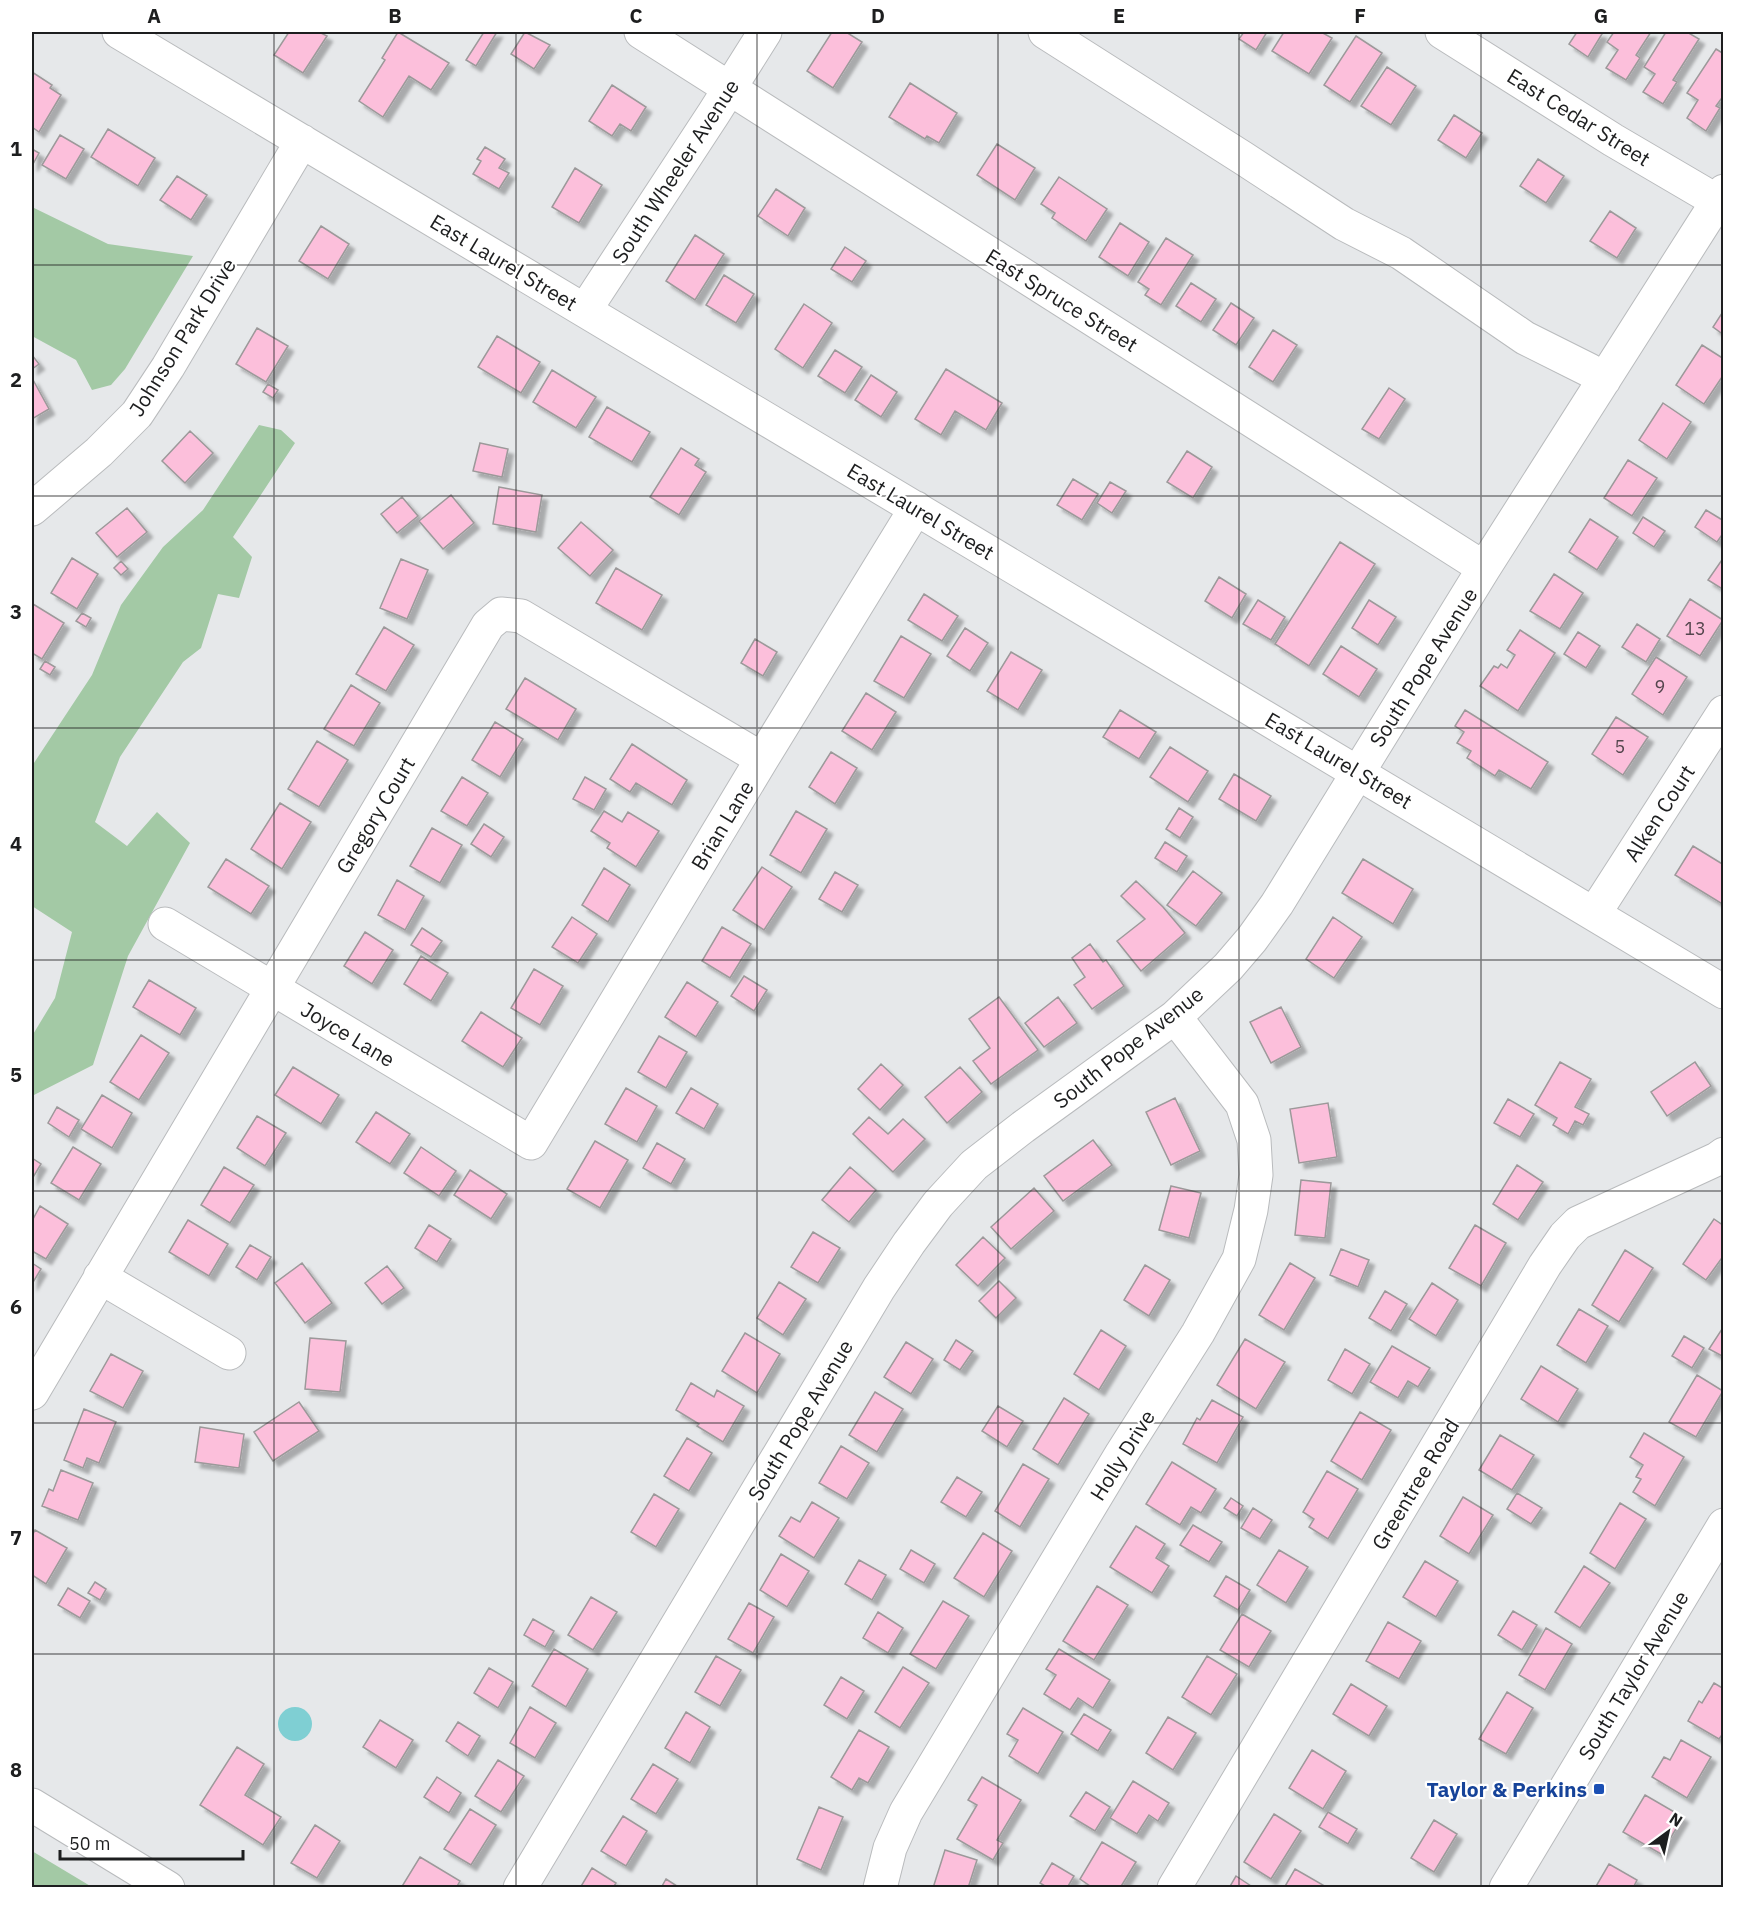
<svg xmlns="http://www.w3.org/2000/svg" width="1755" height="1919" font-family="'IBM Plex Sans',sans-serif">
<style>
.green{fill:#a3c9a5}
.water{fill:#7fcfd3}
.building{fill:#fcbfdb;stroke:#9c999a;stroke-width:1.5;filter:url(#shadow)}
.lines{fill:none;stroke-linecap:round;stroke-linejoin:round}
.minor-casing{stroke:#b9bbbd;stroke-width:35}
.minor{stroke:#fff;stroke-width:33}
.grid{fill:none;stroke:#1d1e1f;stroke-width:1.5;stroke-opacity:0.55}
.transit-dot{fill:#1a4fb4;stroke:#fff;stroke-width:2}
.labels{text-anchor:middle;dominant-baseline:central;stroke-width:4.5;stroke-linejoin:round;paint-order:stroke}
.number-label{font-size:18px;fill:#55464e}
.street-label{font-size:21px;fill:#1d1e1f;stroke:#fff}
.transit-label{font-size:21px;font-weight:bold;fill:#164399;stroke:#fff;text-anchor:end}
.neatline{fill:none;stroke:#1d1e1f;stroke-width:2}
.grid-label{font-size:20px;text-anchor:middle;font-weight:bold;fill:#1d1e1f}
</style>
<defs>
<filter id="shadow"><feDropShadow dx="5.5" dy="5.5" stdDeviation="1.5" flood-color="#0004"/></filter>
</defs>
<rect width="100%" height="100%" fill="#e6e8ea"/>
<path class="green" d="M32,207L108,244L193,256L125,369L111,385L92,390L76,360L32,336Z
M259,425L281,430L295,443L233,537L252,557L239,598L218,594L201,648L183,662L120,757L95,822L127,846L157,812L190,843L128,956L93,1065L32,1096V1036L55,998L72,932L32,906V766L92,675L121,605L163,547L203,510Z
M32,1851L92,1887H32Z"/>
<path class="water" d="M278 1724a17 17 0 1 1 34 0a17 17 0 1 1-34 0Z"/>
<path class="building" d="M289,32H319L327,36L303,73L274,55Z
M398,32L449,63L431,90L409,76L383,117L359,101L385,60L382,58Z
M484,32H497L476,66L466,60Z
M525,32L550,45L534,69L511,54Z
M832,32H846L862,42L833,88L807,71Z
M1244,32H1243H1267L1256,50L1239,39Z
M1284,32H1321L1332,38L1309,74L1272,51Z
M1577,32H1599L1602,34L1588,57L1569,44Z
M1614,32H1651L1636,55L1640,58L1626,80L1606,68L1618,50L1607,42Z
M1666,32H1687L1699,39L1673,80L1677,82L1663,104L1643,92L1655,74L1644,67Z
M1356,36L1382,53L1350,102L1324,85Z
M1716,49L1724,54V95L1716,106L1720,108L1706,131L1687,118L1698,100L1687,93Z
M1387,67L1416,86L1391,125L1361,106Z
M32,72L52,85L50,88L61,95L39,132L32,127Z
M910,83L957,113L939,143L927,136L925,139L889,117Z
M612,85L646,107L631,131L620,124L612,136L589,121Z
M1454,115L1482,133L1466,158L1438,140Z
M108,129L155,158L138,186L91,157Z
M60,135L84,149L66,179L42,165Z
M997,144L1035,168L1015,200L977,175Z
M485,147L505,159L499,168L509,173L499,189L473,174L481,161L477,159Z
M32,149L39,153L32,166Z
M1538,159L1564,176L1546,203L1520,186Z
M575,168L602,185L579,223L552,207Z
M177,176L207,195L191,220L160,200Z
M1059,177L1107,209L1086,241L1052,218L1055,213L1041,204Z
M776,189L805,208L788,236L758,216Z
M1610,211L1636,228L1617,258L1590,241Z
M1120,223L1149,242L1128,276L1099,257Z
M321,226L349,244L328,279L299,261Z
M695,235L724,254L695,300L666,281Z
M1166,238L1193,255L1161,305L1145,295L1149,289L1138,282Z
M845,247L866,261L852,282L831,269Z
M724,275L754,294L736,323L706,305Z
M1191,283L1216,299L1201,322L1176,306Z
M1231,303L1254,318L1236,345L1213,330Z
M804,304L832,323L803,368L775,349Z
M1724,310V335L1713,327Z
M257,328L288,346L266,382L236,364Z
M1273,330L1297,345L1273,382L1249,367Z
M497,336L540,362L521,393L478,367Z
M1702,345L1724,359V374L1704,404L1676,385Z
M835,350L862,367L845,393L818,376Z
M32,355L39,364L32,369Z
M946,369L1002,403L986,430L955,411L941,435L915,419Z
M552,370L596,397L576,428L533,402Z
M871,375L897,392L881,417L855,400Z
M32,378L49,409L32,419Z
M268,384L278,390L273,398L263,392Z
M1389,388L1405,399L1379,439L1362,429Z
M1663,403L1691,422L1667,459L1639,440Z
M607,407L650,432L632,462L589,437Z
M190,431L213,453L185,483L162,461Z
M480,443L508,449L502,477L473,471Z
M681,448L699,459L695,465L706,472L679,515L650,497Z
M1187,451L1212,467L1193,498L1167,482Z
M1628,460L1657,478L1632,516L1604,498Z
M1073,479L1098,494L1082,520L1057,505Z
M1110,482L1126,491L1112,513L1097,503Z
M499,487L542,495L536,532L493,524Z
M451,495L474,523L443,549L419,521Z
M402,497L418,516L397,533L381,514Z
M127,508L147,532L117,557L96,533Z
M1706,510L1724,521V532L1717,542L1695,527Z
M1643,517L1665,531L1654,547L1633,533Z
M1590,519L1618,537L1597,570L1569,552Z
M581,522L613,550L590,576L558,548Z
M1340,542L1375,564L1309,666L1275,644Z
M1724,557V590L1708,580Z
M72,558L98,574L77,609L51,593Z
M401,559L428,570L407,619L380,608Z
M121,561L128,569L121,575L114,568Z
M616,568L662,595L642,630L596,603Z
M1554,574L1583,593L1560,629L1530,611Z
M1219,577L1246,594L1232,618L1205,601Z
M924,594L958,616L942,641L908,620Z
M1690,599L1723,620L1700,656L1667,636Z
M1258,600L1285,617L1271,640L1243,624Z
M1369,600L1396,617L1378,645L1352,628Z
M33,604L64,623L42,659L32,653Z
M82,613L91,618L86,627L76,621Z
M1637,624L1660,639L1646,662L1622,647Z
M384,627L414,645L386,691L356,674Z
M965,628L988,643L970,671L947,656Z
M1520,630L1555,653L1518,711L1480,686L1494,666L1498,668L1501,664L1507,668L1515,655L1507,650Z
M1578,632L1600,646L1586,668L1564,654Z
M901,636L931,654L904,698L874,681Z
M755,639L777,652L763,676L741,663Z
M1341,646L1377,669L1359,697L1323,674Z
M1011,652L1042,670L1018,710L987,691Z
M1656,657L1687,677L1663,715L1632,694Z
M45,661L55,667L50,675L40,669Z
M525,678L576,709L558,740L506,709Z
M351,685L380,703L354,746L324,729Z
M866,693L896,712L872,750L842,731Z
M1120,710L1156,732L1139,759L1103,737Z
M1465,710L1548,762L1531,789L1499,770L1495,776L1467,758L1471,751L1457,743L1464,732L1455,726Z
M1616,717L1648,737L1623,775L1592,754Z
M495,722L523,739L500,777L472,760Z
M317,741L348,760L319,807L288,789Z
M632,744L687,780L672,805L636,783L630,792L610,779Z
M1170,747L1208,771L1188,802L1150,777Z
M831,752L857,768L835,804L809,787Z
M1234,774L1271,796L1256,821L1219,799Z
M462,777L488,793L467,826L441,811Z
M585,777L606,789L594,810L573,799Z
M280,803L311,822L282,869L251,849Z
M1179,808L1193,817L1180,838L1166,829Z
M604,811L622,822L628,812L659,831L636,867L607,848L610,843L591,831Z
M796,811L827,829L801,873L770,855Z
M484,824L504,837L491,857L471,844Z
M432,828L462,845L440,883L410,866Z
M1165,842L1187,856L1177,872L1155,858Z
M1693,846L1724,865V905L1675,875Z
M226,859L269,886L251,914L208,887Z
M1363,859L1413,889L1393,924L1342,893Z
M762,867L792,887L764,930L733,910Z
M604,868L630,885L608,922L582,905Z
M1193,871L1222,893L1196,926L1167,905Z
M835,872L858,885L842,912L819,899Z
M397,880L424,896L405,930L378,915Z
M1136,881L1163,907L1185,933L1141,971L1117,941L1145,919L1121,896Z
M572,917L597,934L578,963L552,947Z
M1333,917L1362,937L1334,978L1306,959Z
M722,927L751,944L730,978L702,961Z
M422,928L442,941L431,957L411,945Z
M365,932L393,950L372,984L344,966Z
M1090,944L1103,962L1106,960L1124,986L1092,1009L1074,985L1085,977L1072,958Z
M421,956L448,973L431,1001L404,984Z
M534,969L563,986L540,1025L511,1008Z
M744,976L767,990L754,1011L731,996Z
M149,980L196,1008L180,1035L133,1007Z
M687,982L718,1002L696,1037L665,1017Z
M999,997L1038,1050L991,1084L973,1061L990,1048L969,1019Z
M1058,997L1077,1023L1044,1047L1025,1023Z
M1281,1007L1301,1047L1271,1063L1250,1022Z
M481,1012L522,1038L503,1067L462,1041Z
M141,1035L169,1053L139,1100L110,1082Z
M659,1036L687,1052L666,1088L638,1072Z
M1560,1062L1591,1079L1575,1107L1589,1114L1583,1125L1575,1121L1568,1134L1553,1125L1557,1118L1535,1105Z
M1695,1062L1711,1086L1667,1116L1651,1092Z
M881,1064L903,1085L880,1110L858,1089Z
M293,1067L339,1095L321,1124L275,1095Z
M960,1067L982,1092L947,1123L925,1097Z
M626,1088L657,1106L637,1142L605,1124Z
M691,1088L718,1104L704,1129L676,1113Z
M102,1095L132,1113L112,1148L81,1129Z
M1175,1098L1200,1151L1171,1165L1146,1112Z
M1508,1099L1534,1114L1520,1137L1494,1123Z
M1328,1103L1337,1157L1299,1163L1290,1109Z
M57,1107L79,1120L69,1137L48,1123Z
M376,1112L410,1134L390,1164L356,1142Z
M257,1116L286,1133L265,1166L237,1148Z
M869,1117L888,1134L903,1119L925,1139L893,1172L853,1134Z
M1093,1140L1112,1165L1063,1201L1044,1176Z
M595,1141L628,1160L600,1208L567,1189Z
M657,1143L685,1159L671,1184L643,1168Z
M73,1147L101,1164L79,1200L51,1183Z
M421,1147L456,1171L439,1196L404,1173Z
M32,1158L41,1164L32,1179Z
M1517,1165L1543,1182L1518,1220L1493,1204Z
M224,1167L254,1185L230,1223L201,1205Z
M850,1167L876,1190L849,1222L822,1200Z
M470,1170L507,1194L491,1219L454,1195Z
M1301,1180L1331,1183L1325,1238L1295,1235Z
M1171,1186L1201,1193L1189,1238L1159,1230Z
M1034,1188L1054,1211L1011,1249L991,1227Z
M40,1206L68,1224L46,1259L32,1251V1221Z
M1714,1219L1724,1226V1255L1706,1280L1683,1264Z
M188,1220L228,1244L209,1276L169,1252Z
M429,1225L451,1239L437,1262L415,1248Z
M1475,1225L1506,1243L1481,1286L1449,1268Z
M813,1232L840,1248L818,1283L791,1267Z
M983,1237L1005,1258L978,1286L956,1265Z
M250,1245L271,1257L257,1280L236,1267Z
M1341,1249L1369,1260L1358,1287L1330,1275Z
M1625,1250L1653,1268L1619,1322L1592,1305Z
M32,1263L41,1269L32,1284Z
M302,1263L332,1303L305,1323L275,1283Z
M1290,1263L1315,1278L1284,1330L1259,1315Z
M1145,1265L1170,1280L1149,1316L1124,1300Z
M387,1266L404,1288L382,1304L365,1283Z
M999,1281L1016,1298L996,1318L979,1301Z
M779,1282L806,1299L783,1335L757,1318Z
M1432,1283L1458,1300L1436,1336L1409,1319Z
M1385,1291L1407,1304L1391,1331L1369,1318Z
M1579,1309L1608,1326L1586,1363L1557,1345Z
M1724,1326V1357L1709,1349Z
M1101,1330L1126,1346L1099,1390L1074,1374Z
M745,1333L780,1354L757,1393L722,1371Z
M1684,1336L1704,1348L1692,1368L1672,1356Z
M310,1338L346,1341L340,1392L305,1389Z
M1245,1339L1285,1362L1256,1409L1217,1385Z
M956,1340L973,1351L960,1370L944,1360Z
M906,1342L933,1359L911,1394L884,1377Z
M1392,1346L1430,1368L1418,1387L1408,1381L1398,1398L1370,1382Z
M1345,1349L1370,1364L1352,1394L1328,1380Z
M111,1354L143,1371L123,1408L90,1391Z
M1541,1366L1578,1389L1558,1422L1521,1399Z
M1697,1375L1723,1391L1696,1437L1669,1422Z
M691,1383L714,1397L717,1390L744,1406L723,1442L697,1426L699,1424L676,1410Z
M875,1392L903,1409L877,1452L849,1435Z
M1064,1398L1089,1414L1058,1465L1033,1449Z
M1212,1400L1243,1417L1217,1463L1183,1444L1197,1418L1200,1420Z
M299,1402L319,1431L273,1461L254,1432Z
M998,1406L1023,1421L1007,1447L982,1431Z
M84,1409L116,1422L99,1463L87,1458L83,1468L64,1460Z
M1360,1412L1391,1430L1362,1480L1331,1461Z
M200,1427L244,1434L239,1468L195,1462Z
M1644,1433L1684,1457L1655,1506L1633,1492L1641,1479L1636,1477L1643,1465L1630,1457Z
M1500,1435L1534,1455L1512,1490L1479,1470Z
M687,1438L712,1453L689,1491L664,1476Z
M841,1446L869,1463L847,1499L819,1483Z
M1172,1462L1216,1489L1201,1513L1191,1507L1180,1525L1146,1504Z
M1023,1464L1049,1479L1020,1527L995,1511Z
M61,1470L93,1483L78,1520L42,1506L49,1489L53,1491Z
M1327,1471L1358,1489L1328,1539L1309,1527L1314,1519L1303,1512Z
M957,1477L982,1492L966,1517L941,1502Z
M1517,1493L1542,1508L1531,1524L1507,1509Z
M654,1494L679,1509L656,1547L631,1532Z
M1463,1497L1493,1515L1469,1554L1440,1536Z
M1231,1498L1243,1506L1237,1516L1224,1508Z
M812,1502L839,1518L814,1558L779,1536L791,1517L800,1522Z
M1620,1503L1646,1519L1615,1569L1590,1553Z
M1253,1508L1272,1520L1260,1539L1241,1528Z
M1193,1525L1222,1542L1209,1562L1180,1545Z
M1136,1526L1165,1544L1156,1558L1169,1566L1152,1593L1110,1567Z
M35,1530L67,1548L46,1584L32,1575V1536Z
M983,1533L1012,1551L984,1597L954,1578Z
M911,1550L935,1564L924,1583L900,1569Z
M1279,1550L1308,1567L1286,1603L1257,1585Z
M781,1554L809,1571L787,1607L760,1590Z
M859,1560L886,1575L872,1600L845,1584Z
M1425,1561L1458,1581L1436,1617L1403,1597Z
M1584,1566L1610,1583L1580,1628L1555,1612Z
M1226,1576L1250,1590L1238,1610L1214,1596Z
M95,1582L106,1589L100,1600L88,1593Z
M1097,1586L1128,1605L1094,1660L1063,1641Z
M68,1588L90,1601L80,1618L58,1605Z
M591,1597L617,1612L593,1650L568,1635Z
M943,1601L969,1616L936,1669L910,1654Z
M749,1603L774,1617L753,1653L728,1639Z
M1513,1611L1537,1625L1522,1650L1498,1635Z
M878,1612L903,1628L888,1653L863,1638Z
M1242,1614L1271,1631L1249,1667L1220,1650Z
M533,1619L554,1631L545,1647L524,1635Z
M1388,1622L1421,1641L1399,1679L1366,1661Z
M1546,1628L1572,1644L1545,1690L1519,1675Z
M554,1649L588,1669L566,1707L532,1686Z
M1059,1649L1110,1680L1093,1708L1078,1698L1070,1710L1044,1694L1056,1675L1046,1669Z
M716,1656L741,1670L720,1706L695,1692Z
M1207,1656L1237,1674L1211,1715L1182,1697Z
M903,1667L929,1683L900,1728L875,1712Z
M489,1668L513,1682L498,1708L474,1693Z
M841,1677L864,1691L847,1719L824,1705Z
M1714,1683L1724,1689V1732L1719,1739L1688,1721L1699,1701L1702,1703Z
M1351,1684L1387,1706L1369,1736L1333,1714Z
M1507,1692L1533,1708L1506,1754L1479,1739Z
M530,1707L556,1723L535,1758L510,1743Z
M1023,1708L1063,1732L1038,1774L1009,1756L1018,1740L1007,1734Z
M686,1712L710,1727L690,1763L665,1748Z
M1084,1714L1111,1730L1098,1751L1071,1734Z
M1168,1717L1196,1733L1173,1770L1146,1753Z
M380,1720L413,1740L396,1768L363,1747Z
M458,1722L480,1736L468,1756L446,1741Z
M859,1730L889,1747L868,1783L859,1778L852,1790L831,1777Z
M1681,1740L1711,1757L1687,1798L1652,1777L1664,1757L1670,1760Z
M237,1747L264,1764L245,1795L281,1817L263,1845L200,1805Z
M1312,1750L1346,1771L1323,1809L1289,1788Z
M498,1760L524,1776L501,1812L475,1796Z
M653,1764L678,1779L656,1814L631,1799Z
M437,1777L461,1793L449,1813L424,1797Z
M982,1777L1021,1800L997,1840L1003,1843L993,1860L957,1839L977,1805L968,1800Z
M1133,1781L1169,1803L1158,1821L1149,1815L1137,1834L1110,1818Z
M1086,1792L1110,1807L1095,1831L1070,1816Z
M1645,1795L1683,1817L1661,1854L1623,1832Z
M819,1807L843,1817L821,1870L797,1859Z
M470,1809L496,1825L471,1865L444,1849Z
M1328,1812L1357,1829L1348,1844L1319,1827Z
M1274,1814L1301,1831L1271,1879L1244,1862Z
M623,1816L647,1831L626,1866L601,1851Z
M1434,1820L1457,1834L1434,1872L1411,1858Z
M315,1825L340,1841L317,1878L291,1863Z
M1102,1842L1136,1862L1120,1888H1093L1080,1879Z
M945,1850L977,1860L968,1888H933Z
M420,1857L460,1881L456,1888H401Z
M1052,1863L1074,1876L1067,1888H1048L1040,1883Z
M1609,1864L1637,1880L1633,1888H1595Z
M592,1868L616,1883L613,1888H580Z
M1295,1869L1323,1885L1322,1888H1284Z
M1236,1876L1254,1888H1229Z
M666,1879L680,1888H661Z"/>
<g class="lines">
<defs>
<path id="minor" d="M119,32L1724,992
M641,32L1484,568
M1045,32L1243,158L1344,224L1401,253L1525,338L1589,370L1604,380
M1442,32L1613,140L1717,201
M585,310L714,113L765,32
M32,509L99,452L137,414L168,367L302,141
M1594,914L1724,712
M165,924L531,1143L762,759L916,508
M100,1277L229,1353
M32,1393L488,625L501,614L521,616L762,759
M32,1805L168,1888
M520,1888L879,1288L909,1243L938,1204L974,1165L1023,1127L1175,1017L1228,967L1252,939L1277,904L1484,568L1724,191
M880,1888L890,1848L906,1812L1122,1453L1198,1333L1239,1259L1251,1210L1256,1175L1254,1140L1242,1104L1175,1017
M1174,1888L1545,1265L1565,1236L1578,1223L1717,1159L1724,1154
M1506,1888L1724,1525"/>
</defs>
<use href="#minor" class="minor-casing"/>
<use href="#minor" class="minor"/>
</g>
<path class="grid" d="M274,32V1888M516,32V1888M757,32V1888M998,32V1888M1239,32V1888M1481,32V1888M32,265H1724M32,496H1724M32,728H1724M32,960H1724M32,1191H1724M32,1423H1724M32,1654H1724"/>
<rect class="transit-dot" x="1593" y="1783" width="12" height="12" rx="3"/>
<g class="labels">
<g class="number-label">
<text x="1695" y="628">13</text>
<text x="1660" y="686">9</text>
<text x="1620" y="746">5</text>
</g>
<g class="street-label">
<text transform="translate(1579 117) rotate(32)">East Cedar Street</text>
<text transform="translate(675 171) rotate(-57)">South Wheeler Avenue</text>
<text transform="translate(504 262) rotate(31)">East Laurel Street</text>
<text transform="translate(1062 300) rotate(32)">East Spruce Street</text>
<text transform="translate(182 337) rotate(-58)">Johnson Park Drive</text>
<text transform="translate(921 511) rotate(31)">East Laurel Street</text>
<text transform="translate(1423 667) rotate(-58)">South Pope Avenue</text>
<text transform="translate(1339 760) rotate(31)">East Laurel Street</text>
<text transform="translate(1659 813) rotate(-57)">Alken Court</text>
<text transform="translate(375 815) rotate(-59)">Gregory Court</text>
<text transform="translate(722 825) rotate(-59)">Brian Lane</text>
<text transform="translate(348 1034) rotate(31)">Joyce Lane</text>
<text transform="translate(1128 1047) rotate(-38)">South Pope Avenue</text>
<text transform="translate(800 1420) rotate(-59)">South Pope Avenue</text>
<text transform="translate(1122 1455) rotate(-58)">Holly Drive</text>
<text transform="translate(1415 1484) rotate(-59)">Greentree Road</text>
<text transform="translate(1633 1675) rotate(-59)">South Taylor Avenue</text>
</g>
<g class="transit-label">
<text x="1587" y="1789">Taylor &amp; Perkins</text>
</g>
</g>
<rect width="1755" height="1919" fill="none" stroke="#ffffff" stroke-width="66"/>
<g transform="translate(1668 1832) rotate(33)" stroke="#ffffff" stroke-width="4.5" paint-order="stroke">
<path d="M0-4.5L10 22L0 15L-10 22Z" fill="#1d1e1f"/>
<text y="-9" font-size="16" font-weight="bold" text-anchor="middle" fill="#1d1e1f">N</text>
</g>
<path d="M60 1850v9h183v-9" fill="none" stroke="#1d1e1f" stroke-width="3"/>
<text x="69" y="1850" font-size="18" fill="#1d1e1f" stroke="#ffffff" stroke-width="4.5" paint-order="stroke">50 m</text>
<rect x="33" y="33" width="1689" height="1853" class="neatline"/>
<g class="grid-label">
<text x="154" y="23">A</text>
<text x="395" y="23">B</text>
<text x="636" y="23">C</text>
<text x="878" y="23">D</text>
<text x="1119" y="23">E</text>
<text x="1360" y="23">F</text>
<text x="1601" y="23">G</text>
<text x="16" y="156">1</text>
<text x="16" y="387">2</text>
<text x="16" y="619">3</text>
<text x="16" y="851">4</text>
<text x="16" y="1082">5</text>
<text x="16" y="1314">6</text>
<text x="16" y="1545">7</text>
<text x="16" y="1777">8</text>
</g>
</svg>
